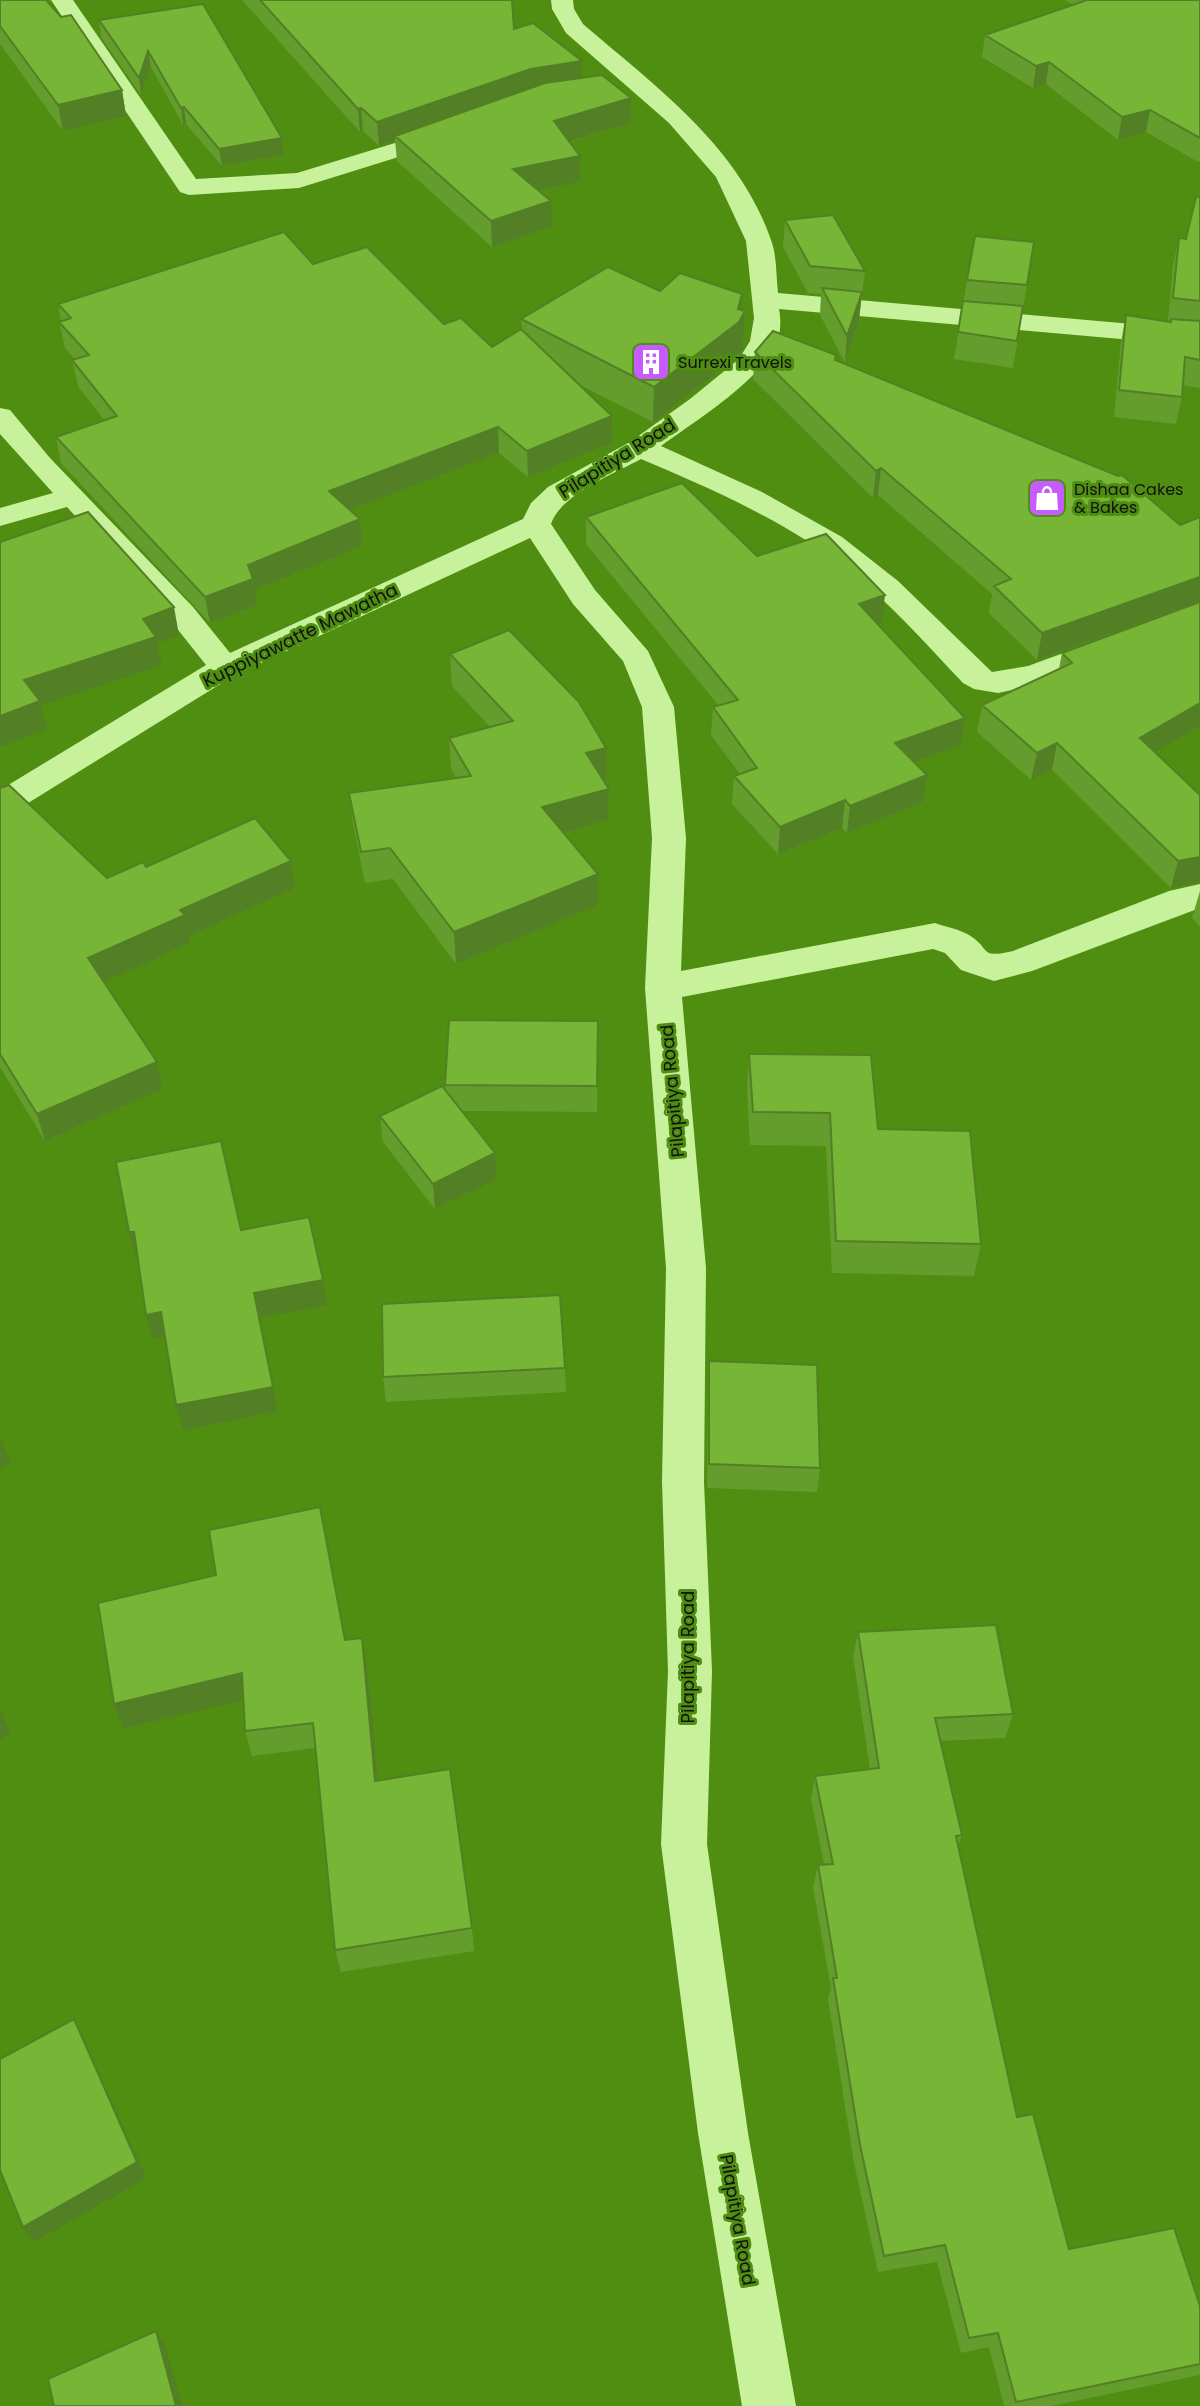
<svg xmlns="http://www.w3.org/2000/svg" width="1200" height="2406" font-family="Poppins,sans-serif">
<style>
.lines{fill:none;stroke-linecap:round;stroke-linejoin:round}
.street{fill:#c7f29b;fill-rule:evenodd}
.wall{fill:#659c2e}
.shaded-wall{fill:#537f25}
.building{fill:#76b535;stroke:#537f25;stroke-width:2}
.labels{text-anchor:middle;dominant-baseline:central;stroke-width:6;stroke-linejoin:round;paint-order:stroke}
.far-poi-label{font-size:16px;fill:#111;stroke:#4f8e11;text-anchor:start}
.street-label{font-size:18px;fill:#111;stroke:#4f8e11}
</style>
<rect width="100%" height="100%" fill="#4f8e11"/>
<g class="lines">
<path class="street" d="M51,0H73L196,179L297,173L444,128L453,130L456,135L453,140L299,188L189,195L180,192Z
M551,0H573L574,9L583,24C655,86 739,146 771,240C777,255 776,276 778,293L1200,330V346L779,309C781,319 781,332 777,342C762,380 694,422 661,446L762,492L842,537L898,581L992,672L1028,666L1200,603V624L1035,685L998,693L974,689L963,683C925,643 888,600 844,567C783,520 712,489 641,459C614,474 561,494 551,524L595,590L648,651L674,707L686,838L681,971L935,923C946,927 959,929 969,935C992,949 978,959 1013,951L1169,891L1200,884V908L1032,971L994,981L961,970L945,953L933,949L682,997L706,1268L704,1482L712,1671L707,1844L748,2133L796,2406H742L698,2133L661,1844L668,1671L662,1482L666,1268L645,988L652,838L642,707L623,661L573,604L530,538L235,675L12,813L0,816V790L206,665L171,621L67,507L0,526V508L53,493L0,434V408L10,410L50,458L193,607L230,653L523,519L531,503L548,487L630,442L690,399L739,359L750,341L754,318L746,241L716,177L669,123L566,33L552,9Z"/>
</g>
<path class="wall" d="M0,0L122,90L126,116L63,131L0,44Z
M242,0H512L514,29L582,61V78L631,123L569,142L580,156V182L538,190L552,227L492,247L397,161L395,140L379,146L363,131L360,132Z
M1065,0H1200V161L1198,162L1146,132L1118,140L1046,84L1033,88L982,57L985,35L1073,5Z
M99,20L282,138L284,155L222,166L186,124L183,125L151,67L141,95L101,37Z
M1200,197V388L1183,385L1182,397L1176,424L1114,417L1121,342L1126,315L1168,321L1173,265L1179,238L1186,239Z
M785,220L865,271L859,319L845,363L820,315L821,294L808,293L783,247Z
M1034,242L1013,368L954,359L967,280Z
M313,264L492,347L522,329L521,319L660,291L745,311L743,347L737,357L653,422L578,384L612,443L528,477L499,453L350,510L360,519L362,546L255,590L257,605L210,623L61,463L56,437L104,420L78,386L72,360L75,359L65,348L59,322L61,321L58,304Z
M755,352L836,355L835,360L1180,525L1200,517V601L1037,660L989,613L992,594L878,495L873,498L753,379Z
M586,517L757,556L882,623L878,624L961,745L914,762L927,775L923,802L847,833L842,828L778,854L732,804L734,776L740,774L711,735L713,707L719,706L586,544Z
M1062,653L1200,726L1155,752L1200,795L1171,888L1052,770L1031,780L977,732L982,705L1059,669Z
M450,654L606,779L603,780L609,789L608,820L564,833L598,874V905L456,964L393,879L365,883L353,824L349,793L456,778L451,769L449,738L490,727L452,686Z
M0,788L107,878L146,867L291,861L295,888L189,936L190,943L103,982L157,1062L163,1089L45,1141L0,1067Z
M1200,891V926L1192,918Z
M598,1021L597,1112L462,1111L495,1153L497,1179L435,1209L383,1142L380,1116L446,1091L445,1085Z
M749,1054L878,1129L981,1244L974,1276L832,1273L826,1146L750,1145L747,1088Z
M709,1361L820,1468L817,1492L707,1488L708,1386Z
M565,1368L566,1392L386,1402L383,1377Z
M858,1632L1013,1714L1005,1738L940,1741L962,1835L958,1846L1017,2117L1069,2249L1200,2306V2375L1051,2406H1004L989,2347L961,2353L937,2262L878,2272L854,2163L828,1999L831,1988L813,1887L818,1865L824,1864L811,1799L815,1776L870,1769L853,1657Z
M345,1640L367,1664L377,1781L472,1928L474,1951L341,1972L335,1950L315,1748L252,1756L245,1731L244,1700L123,1729Z"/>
<path class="shaded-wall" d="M148,51L151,67L141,95L139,78Z
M582,61V84L395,136V140L379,146L377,122L531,69Z
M1049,62L1046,84L1033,88L1036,66Z
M122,90L126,116L63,131L58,105Z
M631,98V123L554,146V121Z
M184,107L186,124L183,125L181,108Z
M361,108L363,131L360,132L358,109Z
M1150,110L1146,132L1118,140L1122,117Z
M282,138L284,155L222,166L219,149Z
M580,156V182L514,195L513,169Z
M551,201L552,227L492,247L491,221Z
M862,292L859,319L845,363L847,336Z
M742,294L741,318L745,311L743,347L737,357L653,422L654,387L738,309Z
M612,416V443L528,477L527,451Z
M498,427L499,453L332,517L329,491Z
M881,468L878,495L873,498L876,471Z
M360,519L362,546L255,590L257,605L210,623L205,597L248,565Z
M1200,577V601L1037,660L1042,633Z
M885,595L882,623L856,632L859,604Z
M174,607L179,635L157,643L162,665L41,705L47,729L0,747V716L24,680L143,619Z
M1200,703V726L1133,765L1140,738Z
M965,718L961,745L892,770L895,743Z
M1057,743L1052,770L1031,780L1037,753Z
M606,748V779L587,784L586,753Z
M927,775L923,802L847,833L850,806Z
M609,789L608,820L543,839L542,807Z
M845,800L842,828L778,854L780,827Z
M1200,857V882L1171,888L1178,861Z
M291,861L295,888L189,936L190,943L95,986L88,958L180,910Z
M598,874V905L456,964L454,932Z
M157,1062L163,1089L45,1141L37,1114Z
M495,1153L497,1179L435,1209L433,1184Z
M129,1232H134L140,1257L136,1258Z
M323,1280L327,1305L259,1318L254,1293Z
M161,1312L167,1337L153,1339L146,1315Z
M273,1387L278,1411L183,1430L176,1405Z
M0,1439H1L11,1463L0,1468Z
M362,1638L367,1664L380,1805L375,1781Z
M242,1673L249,1699L123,1729L114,1704Z
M0,1709L11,1733L0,1740Z
M74,2019L83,2037L146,2178L34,2242L23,2227Z
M156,2331L165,2344L182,2406H176Z"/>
<path class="building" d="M0,0H46L61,17L71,15L122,90L58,105L0,26Z
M260,0H512L514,29L533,23L582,61L531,69L377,122L361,108L358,109Z
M1087,0H1200V138L1150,110L1122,117L1049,62L1036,66L985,35Z
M203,4L282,138L219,149L184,107L181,108L148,51L139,78L99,20Z
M602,75L631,98L554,121L580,156L513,169L551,201L491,221L395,136L545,83Z
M1196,197H1200V301L1173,298L1179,238L1186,239Z
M833,215L865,271L810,266L785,220Z
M284,232L313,264L367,247L444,324L461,318L492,347L521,329L612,416L527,451L498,427L329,491L360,519L248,565L253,579L205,597L56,437L117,416L72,360L89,355L59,322L71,318L58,304Z
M975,236L1034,242L1027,285L967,280Z
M608,267L660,291L680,273L742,294L738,309L745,311L739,322L654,387L521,319Z
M822,288L862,292L847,336Z
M963,301L1023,306L1017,341L958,332Z
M1126,315L1171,322V319L1200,321V360L1185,357L1182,397L1119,390Z
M773,331L836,355L835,360L1118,476L1122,475L1180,525L1200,517V577L1042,633L994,586L1011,579L881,468L876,471L755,352Z
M682,483L757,556L826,534L885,595L859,604L965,718L895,743L927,775L850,806L845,800L780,827L734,776L757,768L713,707L738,700L586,517Z
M88,512L174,607L143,619L156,637L24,680L40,701L0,716V542Z
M1200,602V703L1140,738L1200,795V857L1178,861L1057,743L1037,753L982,705L1072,663L1062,653Z
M509,630L579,702L606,748L586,753L609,789L542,807L598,874L454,932L390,848L361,852L349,793L471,776L449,738L513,721L450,654Z
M9,785L107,878L143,862L146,867L255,818L291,861L180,910L185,915L88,958L157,1062L37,1114L0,1054V788Z
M449,1020L598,1021L597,1086L445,1085Z
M749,1054L871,1055L878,1129L970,1131L981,1244L836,1241L830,1113L753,1112Z
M442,1086L495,1153L433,1184L380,1116Z
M221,1141L241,1230L309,1217L323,1280L254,1293L273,1387L176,1405L161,1312L146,1315L134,1232H129L116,1162Z
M560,1295L565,1368L383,1377L382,1304Z
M709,1361L817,1365L820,1468L709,1464Z
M320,1507L345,1640L362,1638L375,1781L450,1769L472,1928L335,1950L313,1723L245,1731L242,1673L114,1704L98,1603L216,1575L209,1530Z
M996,1625L1013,1714L935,1718L962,1835L956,1836L1017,2117L1033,2114L1069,2249L1174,2228L1200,2306V2364L1016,2402L998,2333L969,2338L945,2245L884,2256L860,2145L833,1978H837L818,1865L833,1864L815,1776L879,1768L858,1632Z
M74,2019L137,2162L23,2227L0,2170V2059Z
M156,2331L176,2406H54L48,2379Z"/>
<defs>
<symbol id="building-square" viewBox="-11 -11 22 22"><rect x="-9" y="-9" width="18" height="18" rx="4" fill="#c65bff" stroke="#4f8e11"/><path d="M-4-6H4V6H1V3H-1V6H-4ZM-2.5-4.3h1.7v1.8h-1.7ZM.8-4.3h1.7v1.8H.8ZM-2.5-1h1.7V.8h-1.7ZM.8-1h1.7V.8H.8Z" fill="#fff"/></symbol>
<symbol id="shop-square" viewBox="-11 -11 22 22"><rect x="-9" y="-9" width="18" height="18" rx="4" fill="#c65bff" stroke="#4f8e11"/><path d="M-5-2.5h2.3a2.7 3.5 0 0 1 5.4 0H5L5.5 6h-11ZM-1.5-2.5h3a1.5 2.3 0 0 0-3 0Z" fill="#fff"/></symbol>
</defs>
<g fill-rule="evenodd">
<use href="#building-square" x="629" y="340" width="44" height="44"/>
<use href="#shop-square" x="1025" y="476" width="44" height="44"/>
</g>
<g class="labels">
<g class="far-poi-label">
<text x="678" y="362">Surrexi Travels</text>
<text x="1074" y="489">Dishaa Cakes<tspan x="1074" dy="18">&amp; Bakes</tspan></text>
</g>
<g class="street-label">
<text transform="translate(617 458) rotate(-32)">Pilapitiya Road</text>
<text transform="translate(300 635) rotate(-26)">Kuppiyawatte Mawatha</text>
<text transform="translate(672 1091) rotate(-95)">Pilapitiya Road</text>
<text transform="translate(687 1657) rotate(-90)">Pilapitiya Road</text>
<text transform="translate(738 2220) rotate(80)">Pilapitiya Road</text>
</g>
</g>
</svg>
